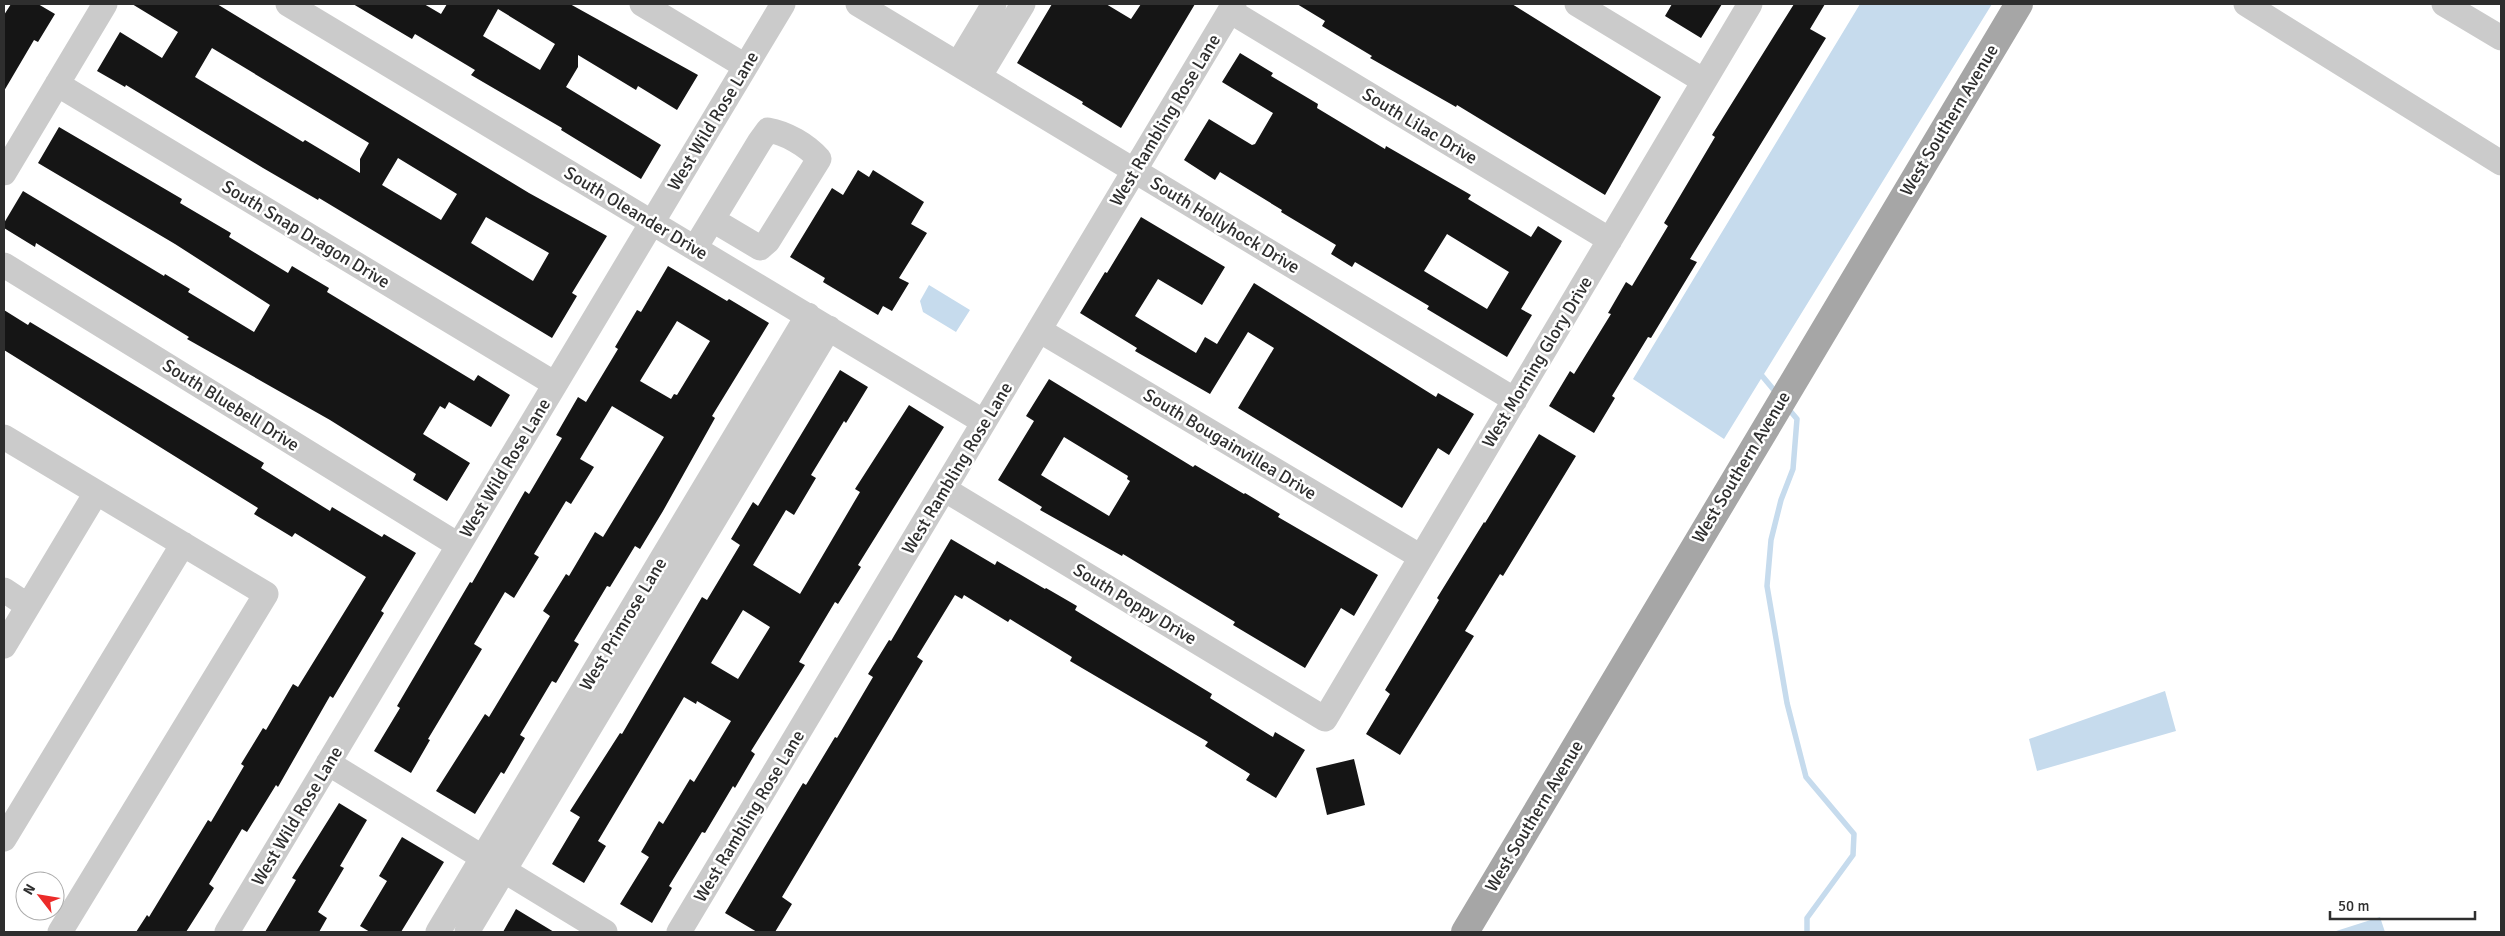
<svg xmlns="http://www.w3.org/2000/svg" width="2505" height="936" font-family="Signika,sans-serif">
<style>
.water{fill:#c6dbed}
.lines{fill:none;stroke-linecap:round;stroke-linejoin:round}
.stream{stroke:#c6dbed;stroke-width:5.5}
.building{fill:#151515;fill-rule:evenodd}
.minor{stroke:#cbcbcb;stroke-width:25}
.major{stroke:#a6a6a6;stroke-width:28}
.labels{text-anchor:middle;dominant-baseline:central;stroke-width:5;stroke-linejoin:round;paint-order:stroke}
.street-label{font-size:18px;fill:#2e2e2e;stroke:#fff}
</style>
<rect width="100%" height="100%" fill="#fff"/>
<path class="water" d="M1860,4H1992L1724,439L1633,379Z
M929,285L970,310L956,332L923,312L920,301Z
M2165,691L2176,731L2037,771L2029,739Z
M2380,917L2385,932H2333Z"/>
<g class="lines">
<path class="stream" d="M1758,371L1778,395
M1786,406L1797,419L1793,469L1781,500L1771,540L1767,586L1787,703L1806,777L1854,834L1853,855L1807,918V932"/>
</g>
<path class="building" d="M11,4H38L55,14L38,42L34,40L4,91V15Z
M132,4H217L529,193L607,236L572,293L577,296L552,338L319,198L318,200L263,168L126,85L125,87L97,71L120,32L162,58L178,32ZM212,48L369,143L360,159V173L305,140L303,142L195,77ZM398,158L457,194L441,220L382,185ZM486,217L549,253L533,281L471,243Z
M353,4H424L441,14L447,4H570L698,75L677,110L638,86L636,90L578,55V67L566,87L661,145L641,179L561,130L562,128L471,75L475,70L415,34L412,39ZM498,9L555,44L540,70L483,36Z
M1052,4H1106L1131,19L1141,4H1195L1121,128L1082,104L1083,102L1017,63Z
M1297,4H1512L1661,97L1605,195L1457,105L1456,107L1370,58L1372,56L1322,26L1325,21Z
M1672,4H1722L1701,38L1665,16Z
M1794,4H1825L1810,29L1826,38L1690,259L1697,262L1651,338L1648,337L1612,396L1615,398L1594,433L1549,406L1570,371L1574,374L1611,314L1608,313L1626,282L1632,286L1668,226L1664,223L1715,137L1712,135Z
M1240,53L1273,73L1271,76L1318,104L1317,108L1385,149L1386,146L1471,195L1468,199L1531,237L1538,226L1562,241L1521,309L1532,315L1507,357L1427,309L1429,306L1355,262L1352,267L1331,254L1336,245L1281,212L1282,210L1220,172L1215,180L1184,160L1209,119L1252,145L1255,144L1273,113L1222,82ZM1447,234L1509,272L1487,309L1424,271Z
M59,127L182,199L180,203L231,233L229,237L288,273L292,266L329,288L327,292L474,381L478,375L510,395L491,427L449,402L445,409L440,406L423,434L470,463L447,501L413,480L416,474L330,420L187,339L189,337L36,243L35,247L4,228V223L23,191L164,276L165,274L190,289L188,292L254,332L270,305L175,244L38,163Z
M858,170L869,177L873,170L924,202L911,224L927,233L899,278L909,283L892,311L883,306L878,315L823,282L825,278L790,257L832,188L843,195Z
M1141,217L1225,267L1202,305L1158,279L1135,316L1196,353L1205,337L1217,344L1254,283L1436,397L1438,393L1474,414L1449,455L1438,448L1402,508L1238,408L1274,348L1248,332L1210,394L1135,351L1137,348L1080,313L1105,272L1107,273Z
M668,266L727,301L729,299L769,323L712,416L715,418L663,511L640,549L635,546L610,587L607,586L574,641L579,644L556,683L552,681L520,735L525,738L504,774L501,772L475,814L436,791L485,714L489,717L550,616L543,611L566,574L569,576L595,532L603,537L664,437L612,406L580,459L594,467L571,504L566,501L534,554L539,557L514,598L505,592L474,644L482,649L428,739L430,740L411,773L374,751L400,708L397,706L470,582L472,583L525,491L529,494L562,438L556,435L578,397L586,402L618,349L615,347L637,310L641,312ZM677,321L710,341L677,395L674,394L671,399L640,381Z
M4,310L28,325L30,322L264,463L261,468L330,511L332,507L382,537L384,534L416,553L381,611L384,613L333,698L330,696L278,787L276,785L247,832L242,829L209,884L214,888L186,932H136L147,915L149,917L208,820L211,822L244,766L241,764L263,728L266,730L293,684L298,687L366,577L295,533L292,537L254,514L258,508L4,350Z
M840,370L868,387L846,423L844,421L811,475L816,478L794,515L786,510L753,565L800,594L860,492L855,489L909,405L944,427L858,565L861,567L838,604L835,602L799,662L805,665L751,751L755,754L735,788L733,786L705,833L702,832L669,886L672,888L652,923L620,904L649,857L641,852L659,821L663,824L690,779L694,782L731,721L697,701L696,704L684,697L598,841L606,846L584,883L552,864L580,817L570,811L620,733L622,734L702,597L707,600L740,545L731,539L753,502L758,506ZM743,610L770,627L738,679L711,663Z
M1049,379L1193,467L1195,465L1244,494L1245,493L1280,514L1278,517L1378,575L1354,616L1341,608L1305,668L1233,625L1235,622L1123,554L1122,556L1040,510L1042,507L998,480L1034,421L1026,416ZM1064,437L1128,476L1127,479L1130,481L1109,516L1041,475Z
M1539,434L1576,456L1503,576L1500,574L1465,631L1474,636L1400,755L1366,734L1390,694L1385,690L1439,600L1437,598L1484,522L1485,523Z
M951,539L995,565L997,561L1045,589L1046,588L1077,606L1075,610L1212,694L1210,698L1273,737L1275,732L1305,750L1276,798L1246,780L1250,774L1205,746L1208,742L1070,661L1072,657L1010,619L1008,622L964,595L962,599L955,595L917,657L923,661L782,897L792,904L775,932H757L725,913L803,783L806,785L835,737L837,738L873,677L868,674L889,640L891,641Z
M1354,759L1365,805L1327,815L1316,768Z
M339,803L367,820L340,866L344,868L318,912L327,918L319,932H265L296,880L292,878Z
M402,837L444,862L401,932H370L360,926L387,881L379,876Z
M516,909L554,932H503Z"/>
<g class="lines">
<path class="minor" d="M288,4L984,422
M642,4L745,66
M858,4L1515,400
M1577,4L1704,81
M2246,4L2501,163
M2444,4L2501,38
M1230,11L1610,240
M958,64L994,4
M979,77L1023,4
M57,84L555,384
M4,173L105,4
M695,248L760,141L768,130C786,133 807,145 819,159L768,241L760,248L713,220
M4,265L458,545
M1039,330L1421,557
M4,437L266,594L60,932
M944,489L1325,719L1750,4
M4,590L28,606
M4,646L96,493
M328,763L605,932
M4,839L183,544
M227,932L783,4
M438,932L808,315
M467,932L829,328
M679,932L1234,4"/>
<path class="major" d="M1465,932L2019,4"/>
</g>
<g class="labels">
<g class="street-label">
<text transform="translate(1165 120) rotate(-59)">West Rambling Rose Lane</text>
<text transform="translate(1949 120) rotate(-59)">West Southern Avenue</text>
<text transform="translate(713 121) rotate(-59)">West Wild Rose Lane</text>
<text transform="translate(1420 126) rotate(31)">South Lilac Drive</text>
<text transform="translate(636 213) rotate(31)">South Oleander Drive</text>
<text transform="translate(1225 225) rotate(31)">South Hollyhock Drive</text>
<text transform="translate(306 234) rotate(31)">South Snap Dragon Drive</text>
<text transform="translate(1537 362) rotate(-59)">West Morning Glory Drive</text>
<text transform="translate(231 405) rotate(32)">South Bluebell Drive</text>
<text transform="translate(1230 444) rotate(31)">South Bougainvillea Drive</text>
<text transform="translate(1741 467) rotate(-59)">West Southern Avenue</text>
<text transform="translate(505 468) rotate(-59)">West Wild Rose Lane</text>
<text transform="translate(957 468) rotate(-59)">West Rambling Rose Lane</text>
<text transform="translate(1135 604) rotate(31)">South Poppy Drive</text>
<text transform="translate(623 624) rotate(-59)">West Primrose Lane</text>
<text transform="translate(297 816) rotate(-59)">West Wild Rose Lane</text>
<text transform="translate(749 816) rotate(-59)">West Rambling Rose Lane</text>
<text transform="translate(1534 816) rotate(-59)">West Southern Avenue</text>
</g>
</g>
<rect width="2505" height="936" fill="none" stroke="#2e2e2e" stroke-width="10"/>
<g transform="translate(40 896) rotate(301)"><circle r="24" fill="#ffffff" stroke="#ababab"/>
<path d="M0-4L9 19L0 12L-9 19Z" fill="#ec2b29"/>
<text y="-8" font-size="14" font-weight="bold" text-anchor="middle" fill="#2e2e2e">N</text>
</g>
<path d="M2330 911v8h145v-8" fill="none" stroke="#2e2e2e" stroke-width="2.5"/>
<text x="2338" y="911" font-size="15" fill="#2e2e2e" stroke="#ffffff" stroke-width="4" paint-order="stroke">50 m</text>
</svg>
